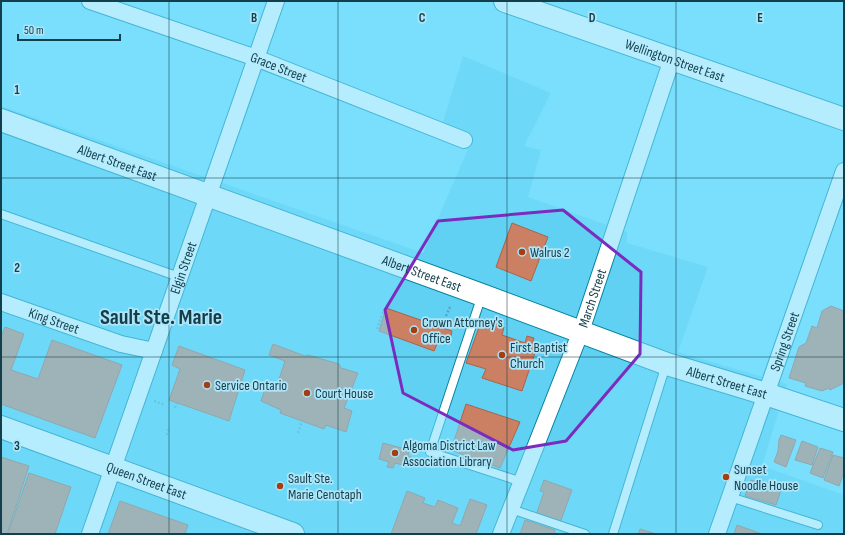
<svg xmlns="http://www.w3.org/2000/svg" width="845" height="535" font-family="'Sofia Sans Condensed',sans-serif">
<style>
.built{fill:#60d1f3}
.building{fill:#cb7f63;stroke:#ac6348}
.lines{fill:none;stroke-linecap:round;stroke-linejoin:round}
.lane-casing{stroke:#0484a1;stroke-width:10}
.street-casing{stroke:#0484a1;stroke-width:18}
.secondary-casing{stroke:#0484a1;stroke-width:24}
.path{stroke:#55a5be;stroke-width:2.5;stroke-dasharray:2 2;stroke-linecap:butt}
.lane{stroke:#fff;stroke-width:8}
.street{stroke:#fff;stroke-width:16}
.secondary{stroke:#fff;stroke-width:22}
.marked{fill:none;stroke:#7b2cbf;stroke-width:3;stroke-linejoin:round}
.grid{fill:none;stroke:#133e4b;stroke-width:1;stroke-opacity:0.55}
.poi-dot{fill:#a33e12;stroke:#aee5f8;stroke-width:1.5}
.labels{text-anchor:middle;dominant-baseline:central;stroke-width:3.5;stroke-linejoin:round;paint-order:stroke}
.street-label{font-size:14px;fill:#133e4b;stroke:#aee5f8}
.poi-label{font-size:14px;fill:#133e4b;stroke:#aee5f8;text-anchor:start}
.town-label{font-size:22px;font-weight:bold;fill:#133e4b;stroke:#aee5f8}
.grid-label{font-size:13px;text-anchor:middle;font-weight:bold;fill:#133e4b;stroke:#aee5f8;stroke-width:3.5;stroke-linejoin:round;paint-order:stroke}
</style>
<rect width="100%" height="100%" fill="#7adefd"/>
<path class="built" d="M463,56L551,93L524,146L541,150L528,197L627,232V243L708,267L678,352L787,384L762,466L844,495V534H1V106L423,253L472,140L440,132Z"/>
<path class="building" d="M512,223L548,237L531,281L496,267Z
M831,306L844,311V383L830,390L829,388L822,391L805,386L806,383L789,378L799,347L806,343L812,326L817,328L822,311Z
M386,308L452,331L450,340L440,337L434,351L379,331Z
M482,319L504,327L502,335L525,343L527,336L534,338L532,345L537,347L522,391L482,378L486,369L466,363Z
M5,327L24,334L11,370L38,379L52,340L122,365L95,438L1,404V337Z
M273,344L305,356L308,355L339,364L341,368L358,373L344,408L352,411L346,432L326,425L324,429L280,413L281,410L261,401L267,383L277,385L285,361L269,355Z
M179,346L245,370L229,421L169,400L180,369L172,365Z
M466,404L520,422L500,468L451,450Z
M781,435L796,440L786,467L774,462L778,451L779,440Z
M802,441L818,447L812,465L795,460Z
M383,443L409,450L408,456L411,457L410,461L407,460L406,466L395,463L393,468L387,467L389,462L379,459Z
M820,448L833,452L823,478L810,473Z
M833,455L844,458V472L839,486L824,480Z
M1,457L29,466L7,534H1Z
M29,473L71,487L55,534H8Z
M544,480L572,490L560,523L536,515L544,492L540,491Z
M751,480L781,490L776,505L745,496Z
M407,491L425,498L423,503L435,507L438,500L458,508L452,523L460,526L470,499L487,505L476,534H391Z
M120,501L188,525L185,534H108Z
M525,520L555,530L554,534H520Z
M737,525L762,534H734Z
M640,529L656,534H638Z"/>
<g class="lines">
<defs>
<path id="lane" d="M1,214L179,277
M482,295L430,452L522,482
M730,497L818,525
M511,509L585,534
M613,534L666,365"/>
<g id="street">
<path id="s1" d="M90,1L256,58L464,140"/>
<path id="s2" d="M1,302L121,344L154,351"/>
<path id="s3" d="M90,534L276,1"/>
<path id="s4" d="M501,534L581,331L672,59"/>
<path id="s5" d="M717,534L844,171"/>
</g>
<g id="secondary">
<path id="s6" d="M505,1L844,119"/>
<path id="s7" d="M1,120L482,295L667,364L766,394L844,420"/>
<path id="s8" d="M1,427L293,534"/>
</g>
</defs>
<use href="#lane" class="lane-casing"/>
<use href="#street" class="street-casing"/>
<use href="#secondary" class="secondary-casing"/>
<path class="path" d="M446,316L450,307
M377,329L383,312H385
M154,401L165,405
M175,408L177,403
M298,433L302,421
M167,435L169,427"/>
<use href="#lane" class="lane"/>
<use href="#street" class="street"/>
<use href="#secondary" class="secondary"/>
</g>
<path d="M0 0H845V535H0ZM563,210L641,272L640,354L566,441L513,450L403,393L385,310L438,221Z" fill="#7adefd" fill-opacity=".55" fill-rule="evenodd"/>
<path class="marked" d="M563,210L641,272L640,354L566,441L513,450L403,393L385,310L438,221Z"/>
<path class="grid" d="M169,1V534M338,1V534M507,1V534M676,1V534M1,178H844M1,357H844"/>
<g class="poi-dot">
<circle cx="522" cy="252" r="4"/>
<circle cx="414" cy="330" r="4"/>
<circle cx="502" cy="355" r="4"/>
<circle cx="207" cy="385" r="4"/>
<circle cx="307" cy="393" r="4"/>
<circle cx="395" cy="453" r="4"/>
<circle cx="726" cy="477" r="4"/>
<circle cx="280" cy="486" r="4"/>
</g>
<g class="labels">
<g class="street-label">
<text stroke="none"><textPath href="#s6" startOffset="180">Wellington Street East</textPath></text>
<text stroke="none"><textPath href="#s1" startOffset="200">Grace Street</textPath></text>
<text stroke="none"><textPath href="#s7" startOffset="124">Albert Street East</textPath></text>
<text stroke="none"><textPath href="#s3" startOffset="282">Elgin Street</textPath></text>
<text stroke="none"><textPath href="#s7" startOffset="448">Albert Street East</textPath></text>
<text stroke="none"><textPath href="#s4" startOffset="253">March Street</textPath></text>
<text stroke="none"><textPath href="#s2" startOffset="56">King Street</textPath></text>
<text stroke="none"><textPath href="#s5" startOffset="204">Spring Street</textPath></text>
<text stroke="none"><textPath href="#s7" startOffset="772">Albert Street East</textPath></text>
<text stroke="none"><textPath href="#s8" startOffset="155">Queen Street East</textPath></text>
</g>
<g class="poi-label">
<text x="530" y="252">Walrus 2</text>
<text x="422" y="322">Crown Attorney's<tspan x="422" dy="16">Office</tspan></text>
<text x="510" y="347">First Baptist<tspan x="510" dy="16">Church</tspan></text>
<text x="215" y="385">Service Ontario</text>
<text x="315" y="393">Court House</text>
<text x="403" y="445">Algoma District Law<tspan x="403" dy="16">Association Library</tspan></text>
<text x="734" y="469">Sunset<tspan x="734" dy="16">Noodle House</tspan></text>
<text x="288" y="478">Sault Ste.<tspan x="288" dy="16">Marie Cenotaph</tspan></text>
</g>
<g class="town-label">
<text x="161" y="317">Sault Ste. Marie</text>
</g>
</g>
<g class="grid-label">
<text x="254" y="22">B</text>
<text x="422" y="22">C</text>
<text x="592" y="22">D</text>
<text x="760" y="22">E</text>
<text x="17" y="94">1</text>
<text x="17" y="272">2</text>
<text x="17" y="450">3</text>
</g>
<rect width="845" height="535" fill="none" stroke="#133e4b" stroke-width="4"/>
<path d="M18 34v6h102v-6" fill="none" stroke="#133e4b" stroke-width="2"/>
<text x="24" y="34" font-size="12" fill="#133e4b" stroke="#aee5f8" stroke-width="3" paint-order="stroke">50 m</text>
</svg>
